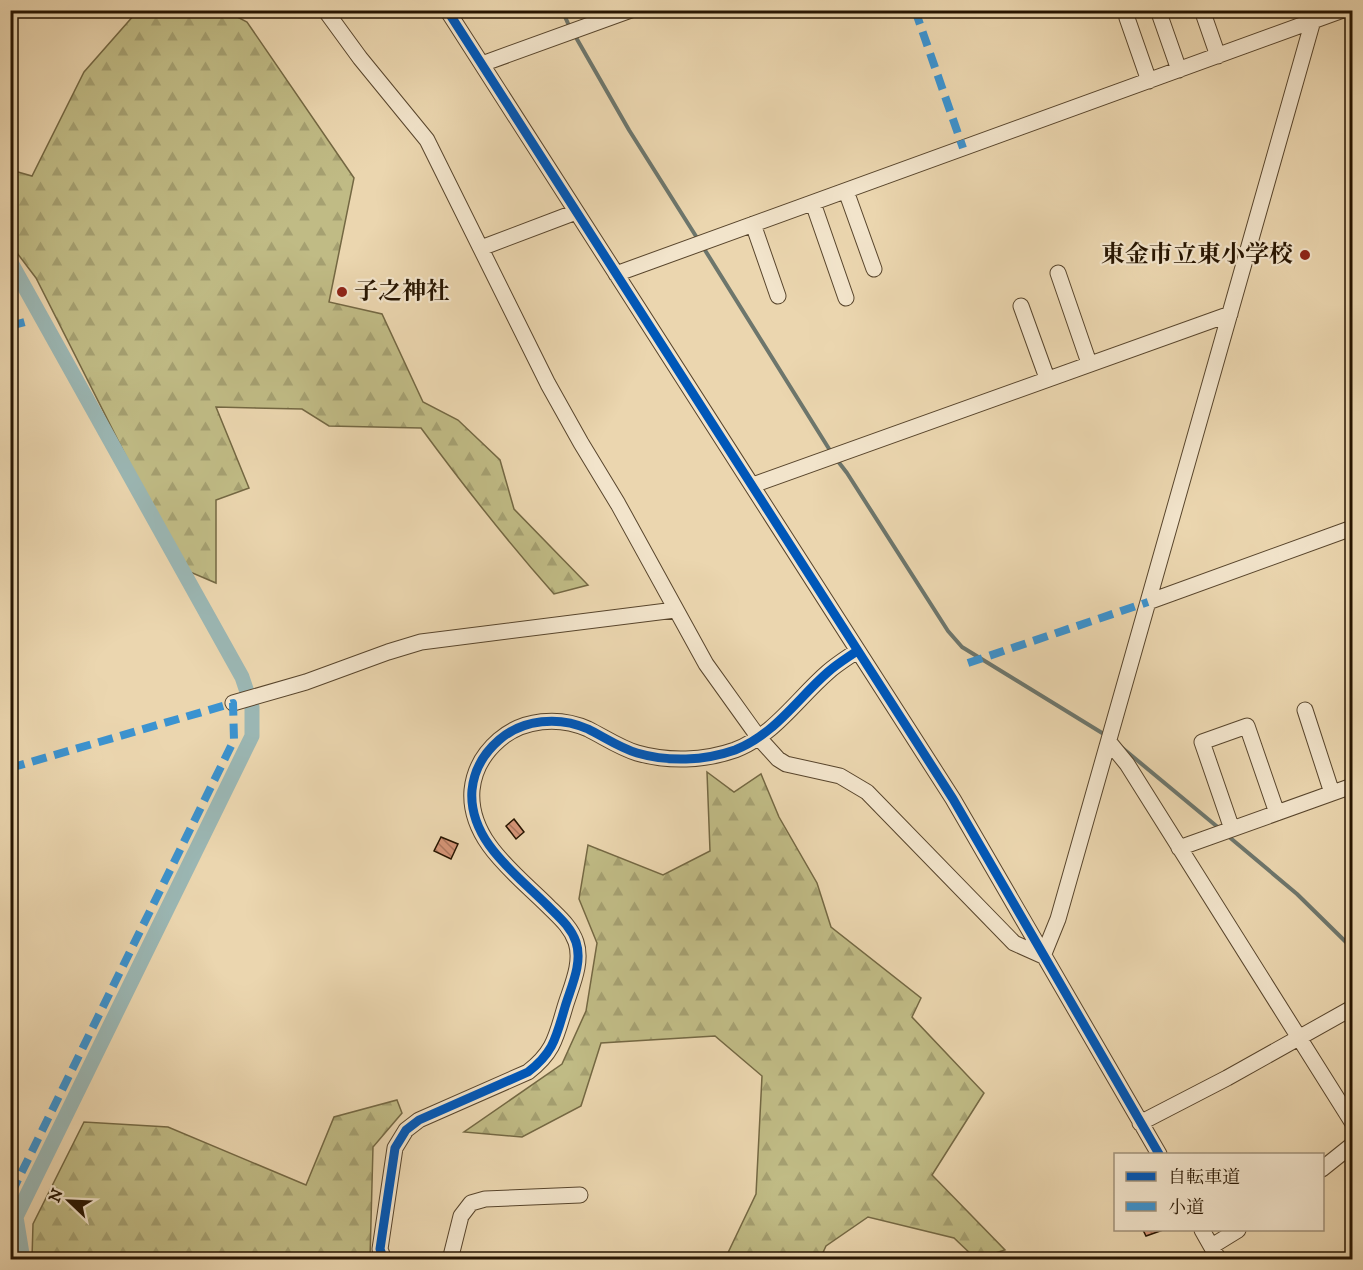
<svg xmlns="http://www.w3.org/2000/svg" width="1363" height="1270" font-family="'IM FELL DW Pica','Noto Serif JP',serif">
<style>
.forest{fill:url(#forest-firs);stroke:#746843;stroke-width:1.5}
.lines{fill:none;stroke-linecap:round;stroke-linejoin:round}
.stream{stroke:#6d766c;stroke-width:4}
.canal{stroke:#9bb7b4;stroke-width:15}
.building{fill:url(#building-back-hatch);stroke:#271501;stroke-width:1.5}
.minor-casing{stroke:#58452c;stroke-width:17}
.minor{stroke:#f2e4cb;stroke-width:15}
.quiet{stroke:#3b93d0;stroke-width:8;stroke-dasharray:15 8;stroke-linecap:butt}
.cycleway-casing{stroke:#f2e4cb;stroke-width:13}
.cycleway{stroke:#0057b8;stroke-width:9}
.poi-dot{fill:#8f2418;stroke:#f2e4cb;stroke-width:2}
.labels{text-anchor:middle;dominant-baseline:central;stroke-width:4.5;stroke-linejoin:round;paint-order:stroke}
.poi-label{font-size:24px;font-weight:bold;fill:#271501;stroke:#f2e4cb;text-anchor:end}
</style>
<defs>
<pattern id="forest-firs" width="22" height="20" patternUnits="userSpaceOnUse" patternTransform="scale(1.5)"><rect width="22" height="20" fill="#c0bb85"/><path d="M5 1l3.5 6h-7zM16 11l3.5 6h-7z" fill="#a5a071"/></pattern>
<pattern id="building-back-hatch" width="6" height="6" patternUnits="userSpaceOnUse" patternTransform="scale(1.5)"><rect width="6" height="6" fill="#d59577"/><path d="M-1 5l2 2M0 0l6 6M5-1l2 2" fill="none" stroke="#ad785f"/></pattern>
</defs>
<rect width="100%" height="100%" fill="#ebd6af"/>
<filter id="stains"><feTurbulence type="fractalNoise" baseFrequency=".00333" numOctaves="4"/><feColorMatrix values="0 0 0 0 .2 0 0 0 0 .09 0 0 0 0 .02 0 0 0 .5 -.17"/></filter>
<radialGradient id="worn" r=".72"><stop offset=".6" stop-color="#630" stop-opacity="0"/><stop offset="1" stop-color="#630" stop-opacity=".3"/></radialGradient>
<path class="forest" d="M150,10L226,11L247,22L354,178L329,302L382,314L423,402L458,420L500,460L514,509L588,585L554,594C507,541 463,485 421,428L329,426L302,409L216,407L249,488L216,500V583L183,569L36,278L11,245V170L32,176L84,72L135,14Z
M707,772L734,792L761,774L779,817L817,883L831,927L921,998L912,1017L984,1093L932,1175L1005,1250L976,1259L954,1238L868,1217L826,1246L820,1259H725L756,1194L762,1076L715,1036L601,1043L581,1106L522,1137L464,1132L562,1064L586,1011L597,943L579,899L588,845L663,875L710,851Z
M397,1100L402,1113L373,1147L370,1259L33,1260L32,1258L33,1224L84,1122L168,1127L306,1185L334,1117Z"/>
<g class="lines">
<path class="stream" d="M562,10L570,28
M574,34L629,130L699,241
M703,247L831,452
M837,460L847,473L948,631L962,647L1107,736
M1120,746L1220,829
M1228,836L1297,894L1352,948"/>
<path class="canal" d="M10,261L242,677L252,707V736L16,1217L23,1260"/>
</g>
<path class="building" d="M514,819L524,832L516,839L506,826Z
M441,837L458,844L451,859L434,851Z
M1143,1230H1163L1146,1236Z"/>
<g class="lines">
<defs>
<path id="minor" d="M325,10L360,58L427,140L548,384L581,443L618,504L706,664L759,738L778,759L786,764L840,776L867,792L1014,943L1043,956
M447,10L953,799L1159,1154
M1158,10L1179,70
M1202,10L1218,56
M1127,18L1149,81
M482,64L631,10
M846,191L874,269
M813,203L846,298
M753,224L778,296
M481,248L576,212
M1058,273L1089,363
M616,274L1343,10
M1021,306L1047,378
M753,485L1230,314
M1148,602L1352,528
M233,703L306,682L388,652L421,642L675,610
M1305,710L1332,793
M1109,742L1127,764L1352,1122
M1232,829L1202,742L1247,726L1277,813
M1179,848L1352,786
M1043,956L1058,919L1316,10
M1140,1123L1227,1078L1352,1008
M1322,1169L1352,1145
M1202,1230L1219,1260
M1212,1246L1238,1230
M384,1260L380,1249L395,1148L406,1130L419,1120L528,1072C554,1052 556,1037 565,1007C571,987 583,963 576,942C571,927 559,917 548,906C516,874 468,840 472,790C474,770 484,753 499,740C523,719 559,716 588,729C604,737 620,748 637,753C668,762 704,761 735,750C774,735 797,699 828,672C837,664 847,658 857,651
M450,1260L461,1216L471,1203L485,1199L580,1195"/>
</defs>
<use href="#minor" class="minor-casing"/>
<use href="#minor" class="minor"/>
<path class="quiet" d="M915,10L963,148
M10,326L32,320
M968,663L1148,602
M10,768L233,703L234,740L10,1196
M10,1259L11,1260"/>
<defs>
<path id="cycleway" d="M447,10L953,799L1159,1154
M384,1260L380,1249L395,1148L406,1130L419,1120L528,1072C554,1052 556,1037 565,1007C571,987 583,963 576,942C571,927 559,917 548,906C516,874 468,840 472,790C474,770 484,753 499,740C523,719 559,716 588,729C604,737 620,748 637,753C668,762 704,761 735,750C774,735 797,699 828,672C837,664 847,658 857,651"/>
</defs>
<use href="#cycleway" class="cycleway-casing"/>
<use href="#cycleway" class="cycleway"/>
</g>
<g class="poi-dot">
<circle cx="1305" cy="255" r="6"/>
<circle cx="342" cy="292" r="6"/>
</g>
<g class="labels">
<g class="poi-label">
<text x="1293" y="255">東金市立東小学校</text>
<text x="354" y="292" text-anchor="start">子之神社</text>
</g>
</g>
<rect width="1363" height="1270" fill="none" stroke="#ebd6af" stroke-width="36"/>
<rect x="12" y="12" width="1339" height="1246" fill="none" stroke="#271501" stroke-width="3"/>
<rect x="18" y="18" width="1327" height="1234" fill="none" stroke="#271501" stroke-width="1.5"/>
<rect x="1114" y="1153" width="210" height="78" fill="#f2e4cb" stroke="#a1917a" stroke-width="1.5"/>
<rect x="1126" y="1172" width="30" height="9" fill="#0057b8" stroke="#a1917a" stroke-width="1.5"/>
<text x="1168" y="1183" font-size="18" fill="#271501">自転車道</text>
<rect x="1126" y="1202" width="30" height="9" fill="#3b93d0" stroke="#a1917a" stroke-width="1.5"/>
<text x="1168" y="1213" font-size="18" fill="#271501">小道</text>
<g transform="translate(69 1201) rotate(293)" stroke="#f2e4cb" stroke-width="4.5" paint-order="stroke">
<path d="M0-4.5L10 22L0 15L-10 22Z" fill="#271501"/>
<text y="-9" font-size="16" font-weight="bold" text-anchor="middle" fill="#271501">N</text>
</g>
<rect width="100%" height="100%" filter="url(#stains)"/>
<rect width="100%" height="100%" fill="url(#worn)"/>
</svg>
